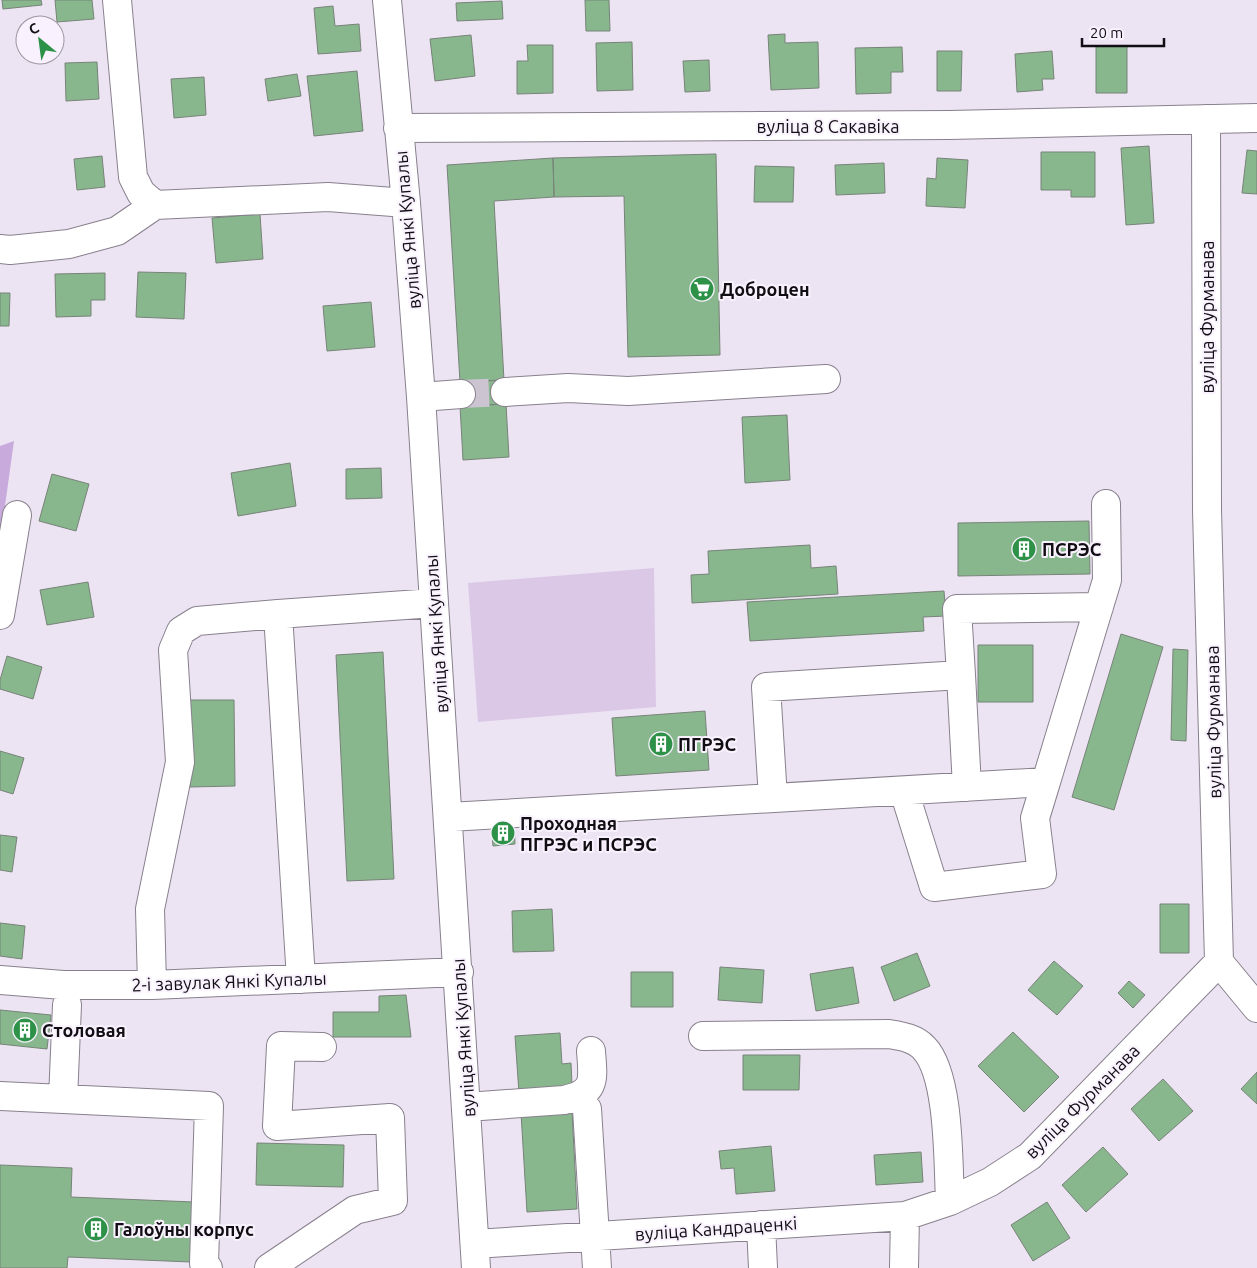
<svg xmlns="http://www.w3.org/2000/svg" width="1257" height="1268" font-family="Ubuntu,sans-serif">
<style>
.green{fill:#dbc8e7}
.forest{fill:#c8aadc}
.building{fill:#88b78e;stroke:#778378}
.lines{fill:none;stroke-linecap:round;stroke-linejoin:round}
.minor-tunnel{stroke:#ccc4d1;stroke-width:28;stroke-dasharray:28 14;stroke-linecap:butt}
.minor-casing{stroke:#88808d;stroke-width:30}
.minor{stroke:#fff;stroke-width:28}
.labels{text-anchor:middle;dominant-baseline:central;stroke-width:4;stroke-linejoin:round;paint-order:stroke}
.street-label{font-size:18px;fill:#110e13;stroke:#f9f2fe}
.poi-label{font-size:18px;font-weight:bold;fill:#110e13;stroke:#f9f2fe;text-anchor:start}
</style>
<rect width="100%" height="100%" fill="#ede4f3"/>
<path class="green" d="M654,568L656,707L478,722L468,583Z"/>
<path class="forest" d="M14,441L0,542V446Z"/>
<path class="building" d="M2,0H41L42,5L3,9Z
M55,0H92L94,19L57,22Z
M585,0H609L610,31H586Z
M502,1L503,19L457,21L456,3Z
M333,6L335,26L359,24L361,51L318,54L314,8Z
M785,34V43L818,42L819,88L771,90L768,35Z
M471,35L475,76L435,81L430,39Z
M632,42L633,90L597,91L596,43Z
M527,45H553V93L517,94V61H528Z
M1096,46H1127V93H1096Z
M902,47L903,72H891V93L856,94L855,48Z
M937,51H962L961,91H937Z
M1052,51L1054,79H1042L1043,90L1017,92L1015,54Z
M709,60L710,91L685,92L683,61Z
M97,62L99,99L66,101L65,63Z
M357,71L363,131L314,136L307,76Z
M297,74L301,96L268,101L265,79Z
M204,77L206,115L174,118L171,79Z
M1149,146L1154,223L1126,225L1121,148Z
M1247,150L1257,151V194L1242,193Z
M1041,152H1095V197H1071V190H1041Z
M716,154L720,355L628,357L624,196L554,197L553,158Z
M102,156L105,187L77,190L74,159Z
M553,158L554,197L494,201L504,380L460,382L447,165Z
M937,158L968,160L965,208L926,206L927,178L936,179Z
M884,163L885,193L836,195L835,165Z
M755,166L794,167L793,202H754Z
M260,214L263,259L216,263L212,218Z
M138,272L186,273L184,319L136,317Z
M105,273V300H91V316L56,317L55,274Z
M0,293H10L9,326H0Z
M371,302L375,347L327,351L323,306Z
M504,380L506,404L461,406L460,382Z
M506,404L509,457L463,460L460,406Z
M787,415L790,480L745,483L742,417Z
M290,463L296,506L238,516L231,473Z
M381,468L382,498L346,499V469Z
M52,474L89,484L76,531L39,521Z
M1089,521L1090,574L958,576V523Z
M810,545L811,568L836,566L838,594L692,603L691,575L709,574L708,551Z
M88,582L94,617L47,625L40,590Z
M944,591L946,616L923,617L924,631L750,641L747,602Z
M1121,634L1163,647L1114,810L1072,797Z
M978,645H1033V702H978Z
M1173,649L1188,650L1186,741L1171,740Z
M383,652L394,879L347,881L336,655Z
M7,656L42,667L33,699L0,689V680Z
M189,700H234L235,786L190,787Z
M705,711L709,770L616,776L612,718Z
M0,751L24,758L13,794L0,790Z
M514,820L515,844L493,846L491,822Z
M0,835L17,837L12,872L0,870Z
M1160,904H1189V953H1160Z
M552,909L554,951L513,952L512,911Z
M0,923L25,926L22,959L0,956Z
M917,953L930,986L894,1001L881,967Z
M1054,961L1083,986L1057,1015L1028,990Z
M720,967L764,970L762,1003L718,1000Z
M853,967L859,1003L816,1011L810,974Z
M631,972H673V1007H631Z
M1129,981L1145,995L1133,1008L1118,993Z
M406,995L411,1037H333V1012H379V996Z
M0,1010L51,1015L47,1049L0,1044Z
M1013,1032L1059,1077L1024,1112L978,1066Z
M560,1033L562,1064L571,1063L572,1085L519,1093L515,1036Z
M743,1055H800L799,1090H743Z
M1257,1072V1104L1241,1089Z
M1163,1079L1193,1111L1159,1141L1131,1109Z
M572,1110L577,1209L527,1212L521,1113Z
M257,1143L344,1145L343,1187L256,1185Z
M771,1146L775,1191L736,1194L734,1168L721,1169L719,1151Z
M1103,1147L1128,1174L1086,1212L1062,1185Z
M921,1152L923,1182L876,1185L874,1155Z
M0,1165L72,1168L71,1197L194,1202L191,1262L68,1257L67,1268H0Z
M1047,1202L1070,1238L1033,1261L1011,1225Z"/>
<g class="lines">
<path class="minor-tunnel" d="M461,394L505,392"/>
<defs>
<path id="minor" d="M117,0L133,177L141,193L155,205L328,197L406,203
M387,0L406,203L421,397L476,1268
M398,128L949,125L1257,118
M0,249L10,250L69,244L117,231L155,205
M505,392L568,388L628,391L826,379
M421,397L461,394
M0,615L17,515
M961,675L957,609L1099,607
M904,791L934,887L1042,874L1035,818L1046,782
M773,798L766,687L961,675L967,787
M449,817L1046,782L1107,580L1106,504
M1219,962L1257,1008
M301,979L278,614L434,603
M0,980L63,985H152L459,972
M152,985L150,909L180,762L173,650L181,631L197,621L278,614
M703,1036L889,1034C901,1036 915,1038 924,1048C950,1075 948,1163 950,1201
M0,1096L209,1106L204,1263L208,1268
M63,1099L67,1005
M467,1107L564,1100C597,1093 593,1079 591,1051
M587,1109L597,1268
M761,1225L763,1268
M475,1244L905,1216L950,1201L990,1182L1030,1156L1219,962L1207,510L1206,119
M269,1268L355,1210L393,1201L390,1118L277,1126L281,1046L322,1047
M904,1268L905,1216"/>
</defs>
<use href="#minor" class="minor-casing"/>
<use href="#minor" class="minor"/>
</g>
<defs>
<symbol id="supermarket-disc" viewBox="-11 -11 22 22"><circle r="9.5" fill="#2d9247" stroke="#f9f2fe"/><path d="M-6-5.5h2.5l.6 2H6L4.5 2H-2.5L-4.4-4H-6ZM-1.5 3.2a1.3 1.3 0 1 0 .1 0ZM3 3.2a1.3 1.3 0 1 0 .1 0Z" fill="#fff"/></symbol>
<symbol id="building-disc" viewBox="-11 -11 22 22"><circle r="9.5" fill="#2d9247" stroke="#f9f2fe"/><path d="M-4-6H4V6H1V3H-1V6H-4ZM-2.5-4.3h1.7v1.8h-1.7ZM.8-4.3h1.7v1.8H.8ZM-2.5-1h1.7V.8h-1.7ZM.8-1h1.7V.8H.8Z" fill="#fff"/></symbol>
</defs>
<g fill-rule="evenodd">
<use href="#supermarket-disc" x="688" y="275" width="28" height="28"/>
<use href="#building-disc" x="1010" y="535" width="28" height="28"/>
<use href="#building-disc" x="647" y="730" width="28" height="28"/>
<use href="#building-disc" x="489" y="819" width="28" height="28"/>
<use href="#building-disc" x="11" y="1016" width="28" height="28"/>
<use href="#building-disc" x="82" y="1215" width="28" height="28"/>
</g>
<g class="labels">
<g class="street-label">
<text x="828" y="126">вуліца 8 Сакавіка</text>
<text transform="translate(407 230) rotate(-95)">вуліца Янкі Купалы</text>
<text transform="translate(1207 317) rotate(-90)">вуліца Фурманава</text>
<text transform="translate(436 634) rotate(-94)">вуліца Янкі Купалы</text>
<text transform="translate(1213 722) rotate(-91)">вуліца Фурманава</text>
<text transform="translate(229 981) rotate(-2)">2-і завулак Янкі Купалы</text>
<text transform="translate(463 1038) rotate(-94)">вуліца Янкі Купалы</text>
<text transform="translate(1082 1101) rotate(-45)">вуліца Фурманава</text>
<text transform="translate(716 1228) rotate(-4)">вуліца Кандраценкі</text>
</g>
<g class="poi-label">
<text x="720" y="289">Доброцен</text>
<text x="1042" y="549">ПСРЭС</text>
<text x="678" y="744">ПГРЭС</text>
<text x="520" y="823">Проходная<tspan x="520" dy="21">ПГРЭС и ПСРЭС</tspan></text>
<text x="42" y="1030">Столовая</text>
<text x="114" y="1229">Галоўны корпус</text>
</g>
</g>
<g transform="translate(40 40) rotate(331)"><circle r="24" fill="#f9f2fe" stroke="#9c97a0"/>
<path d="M0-4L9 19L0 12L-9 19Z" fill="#2d9247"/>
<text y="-8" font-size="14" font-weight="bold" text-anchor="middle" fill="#110e13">С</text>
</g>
<path d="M1082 38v8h82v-8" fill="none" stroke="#110e13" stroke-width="2.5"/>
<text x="1090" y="38" font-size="15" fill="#110e13" stroke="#f9f2fe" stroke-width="4" paint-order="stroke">20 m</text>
</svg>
